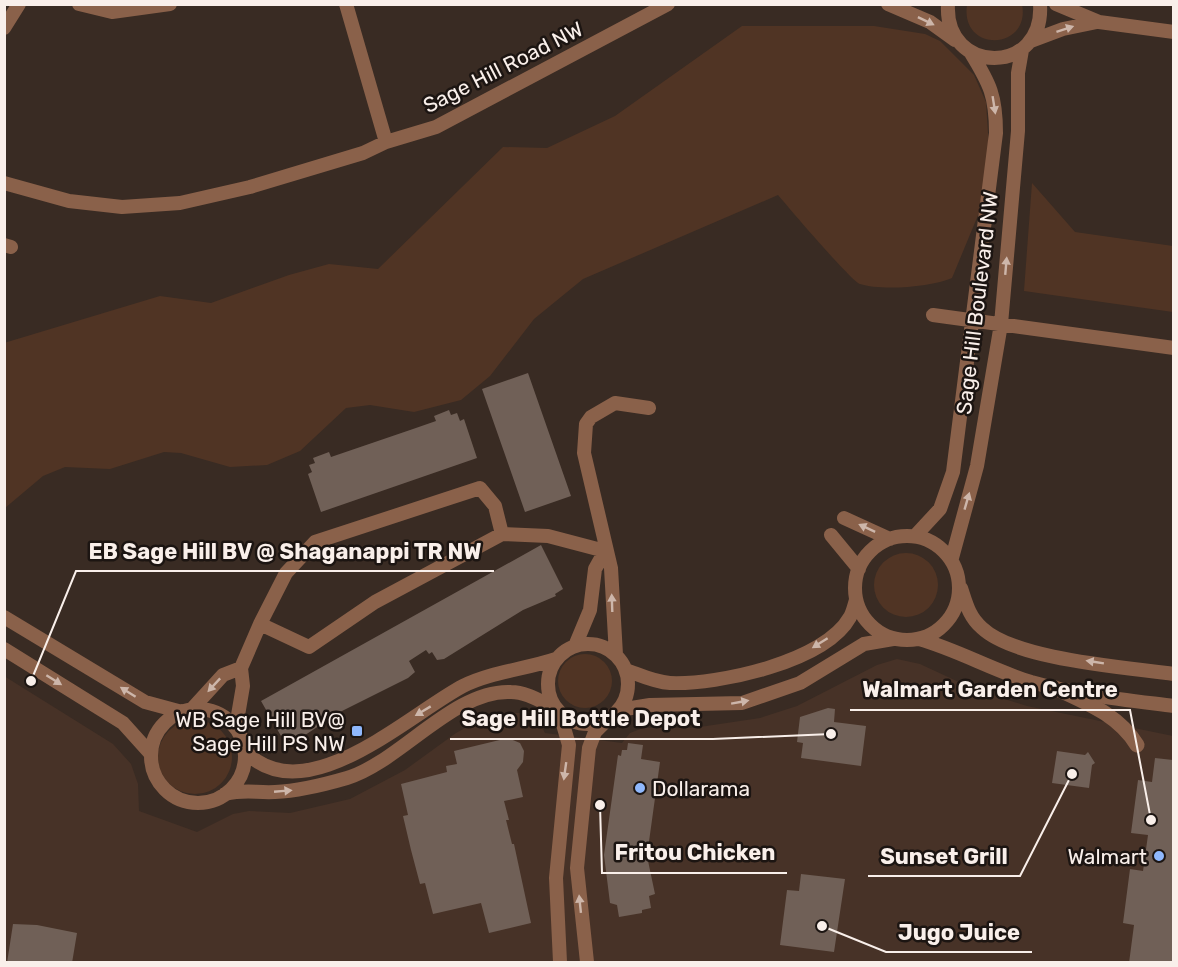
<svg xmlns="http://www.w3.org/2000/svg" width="1178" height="967" font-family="Rubik,sans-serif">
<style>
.built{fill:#473227}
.green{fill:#503424}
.building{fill:#706057}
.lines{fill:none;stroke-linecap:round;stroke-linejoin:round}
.minor{stroke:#8a614a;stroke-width:14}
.tertiary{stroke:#8a614a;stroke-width:15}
.oneway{fill:#cdb6aa}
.poi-dot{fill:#8fb8fd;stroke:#1c1512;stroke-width:2}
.labels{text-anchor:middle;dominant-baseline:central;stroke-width:5;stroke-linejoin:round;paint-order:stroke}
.street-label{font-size:21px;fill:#f9efea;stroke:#1c1512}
.poi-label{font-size:21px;fill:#f9efea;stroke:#1c1512;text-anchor:end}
.leader{fill:none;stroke:#f9efea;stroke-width:2}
.callout-dot{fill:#f9efea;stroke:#1c1512;stroke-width:2}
.callout-label{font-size:22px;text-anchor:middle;font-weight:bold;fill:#f9efea;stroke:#1c1512;stroke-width:5;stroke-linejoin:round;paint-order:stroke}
</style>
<rect width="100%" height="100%" fill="#392b23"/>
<path class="built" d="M897,659L920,664L976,690L1027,706L1173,736V962H5L4,676L113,744L131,764L138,784L139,811L197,832L233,814L249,811L290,813L350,799L405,770L456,733L476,722L500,713H521L539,721L545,733L622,743L630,733L643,728H693L760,718L797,706L877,665Z"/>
<path class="green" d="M1022,4C1031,51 960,53 967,5Z
M742,26H874L925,34L940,41L974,75L986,102L989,149L981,208L952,278C932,287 881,291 860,284C851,281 789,208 778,195L583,279L534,319L490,376L461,400L414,412L370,405L346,408L300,451L267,465L230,467L181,453L164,452L110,469L65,467L43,476L5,508L4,343L160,296L211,303L289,275L329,264L378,269L503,147L547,148L615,116Z
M1032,183L1075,232L1173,246V312L1024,291Z
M874 585a32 32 0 1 1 64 0a32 32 0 1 1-64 0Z
M558 681a27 27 0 1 1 54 0a27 27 0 1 1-54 0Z
M158 757a37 37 0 1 1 74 0a37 37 0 1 1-74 0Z"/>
<path class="building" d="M528,373L571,496L525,512L482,389Z
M449,410L451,415L457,413L460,421L464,419L477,458L321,512L308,474L312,472L309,465L315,463L313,458L329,452L331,457L413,429L436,421L434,416Z
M541,545L563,589L555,594L556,596L523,610L444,659L437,660L432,652L429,654L426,650L409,661L415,672L408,678L340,712L296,741L289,742L284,734L281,736L261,701Z
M828,708L835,709L834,722L866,726L861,766L801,758L803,743L797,742L800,717Z
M508,738L520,743L524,751L523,762L517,770L523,797L504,801L509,820H506L512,844H514L531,923L489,933L481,903L433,914L425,883L420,884L411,850L403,816L408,815L401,784L447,772L446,766L457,764L454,751Z
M628,743L643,745L641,759L660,762L647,856L655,894L649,896L651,908L642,910V913L619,917L617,905L610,903L604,855L618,755L621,756L622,750H627Z
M1057,751L1085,755L1088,752L1095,763L1092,765L1089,788L1052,783Z
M1155,758L1173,760V963H1129L1134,925L1123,923L1130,869L1143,871L1148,835L1131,833L1138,780L1152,782Z
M801,874L845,879L834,952L780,945L787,890L799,891Z
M13,924L37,925L77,933L72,963H7Z"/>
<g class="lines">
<path class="minor" d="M79,4L112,12L170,4
M346,4L386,142
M888,4L930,22L955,40
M948,4C944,76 1045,76 1040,4
M1056,4L1099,22L1174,32
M4,28L19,4
M1031,41L1063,29L1097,22
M4,183L69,201L122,207L180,203L250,187L363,153L386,142L436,127L668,4
M4,245L11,247
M933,315L1174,348
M844,518L890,539
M502,534L548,536L605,551
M831,535L859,569
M855 588a52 52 0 1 1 104 0a52 52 0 1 1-104 0Z
M915,536L940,509L953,472L996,133C996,96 990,84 971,53
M952,558L977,466L1001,324L1018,131V73L1022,50
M961,588C966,603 969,617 982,628C1016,660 1125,667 1174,674
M4,617L145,702L182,712
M919,639C958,650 992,670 1031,682C1077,695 1127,700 1174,706
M548 684a40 40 0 1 1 80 0a40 40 0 1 1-80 0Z
M575,646L590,610L595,569L605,551
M4,649L123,723L150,753
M616,655L611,568L584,453L586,424L591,417L615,403L649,408
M626,670C640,675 654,682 670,683C718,685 825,662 850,617C853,612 854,606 856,600
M192,709L223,675L241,668
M151 756a47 47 0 1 1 94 0a47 47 0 1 1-94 0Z
M619,710L650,705L742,703L800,683L864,644L893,639
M560,714L569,745L556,878L560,962
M236,727L243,686L241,668L260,624L286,573L315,542L480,488L495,506L502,534L375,602L309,647L260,624
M244,750C303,815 408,715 463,686C491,672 526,669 556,659
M225,794C246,789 255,793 275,792C299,791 323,785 347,778C400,762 454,689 511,692C526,692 540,701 553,707
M587,962L577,868L589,748L595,732L607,720"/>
<path class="tertiary" d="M1053,687C1085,702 1118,714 1137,745"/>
</g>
<defs><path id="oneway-solid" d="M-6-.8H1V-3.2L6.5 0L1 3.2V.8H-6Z" transform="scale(1.5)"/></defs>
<g class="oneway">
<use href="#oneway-solid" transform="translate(926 21) rotate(26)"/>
<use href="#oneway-solid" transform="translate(1065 29) rotate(-18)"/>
<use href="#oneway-solid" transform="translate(994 105) rotate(81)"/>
<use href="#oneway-solid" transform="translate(1006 266) rotate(-85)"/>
<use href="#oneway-solid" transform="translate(967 501) rotate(-74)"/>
<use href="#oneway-solid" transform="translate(867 528) rotate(-155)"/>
<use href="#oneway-solid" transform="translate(612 603) rotate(-92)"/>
<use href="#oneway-solid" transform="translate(820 643) rotate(148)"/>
<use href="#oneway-solid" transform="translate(1095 662) rotate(-171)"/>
<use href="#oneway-solid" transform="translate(54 680) rotate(32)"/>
<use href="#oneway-solid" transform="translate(214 685) rotate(133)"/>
<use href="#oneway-solid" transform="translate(128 692) rotate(-148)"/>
<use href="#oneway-solid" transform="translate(740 702) rotate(-10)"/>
<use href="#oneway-solid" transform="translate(423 711) rotate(149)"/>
<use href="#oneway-solid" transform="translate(565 771) rotate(98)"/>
<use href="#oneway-solid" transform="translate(283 791) rotate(-5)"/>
<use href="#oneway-solid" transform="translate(580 904) rotate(-96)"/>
</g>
<g class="poi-dot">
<rect x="351" y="725" width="12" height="12" rx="3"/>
<circle cx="640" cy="788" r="6"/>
<circle cx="1159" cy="856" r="6"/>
</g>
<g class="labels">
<g class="street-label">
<text transform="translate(503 67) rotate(-27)">Sage Hill Road NW</text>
<text transform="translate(977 303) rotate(-83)">Sage Hill Boulevard NW</text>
</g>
<g class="poi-label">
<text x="345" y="719">WB Sage Hill BV@<tspan x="345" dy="24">Sage Hill PS NW</tspan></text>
<text x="652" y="788" text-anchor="start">Dollarama</text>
<text x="1147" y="856">Walmart</text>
</g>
</g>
<path class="leader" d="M31 681L76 571H494M1151 820L1130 710H850M831 734L713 739H450M600 805L602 873H787M1072 774L1020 876H868M822 926L886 952H1032"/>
<g class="callout-dot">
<circle cx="31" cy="681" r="6"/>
<circle cx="1151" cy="820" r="6"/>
<circle cx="831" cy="734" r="6"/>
<circle cx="600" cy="805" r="6"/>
<circle cx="1072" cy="774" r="6"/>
<circle cx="822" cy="926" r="6"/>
</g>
<g class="callout-label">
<text x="285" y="559">EB Sage Hill BV @ Shaganappi TR NW</text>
<text x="990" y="697">Walmart Garden Centre</text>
<text x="581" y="726">Sage Hill Bottle Depot</text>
<text x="695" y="860">Fritou Chicken</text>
<text x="944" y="864">Sunset Grill</text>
<text x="959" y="940">Jugo Juice</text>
</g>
<rect width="1178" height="967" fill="none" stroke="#f9efea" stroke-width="12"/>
</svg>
